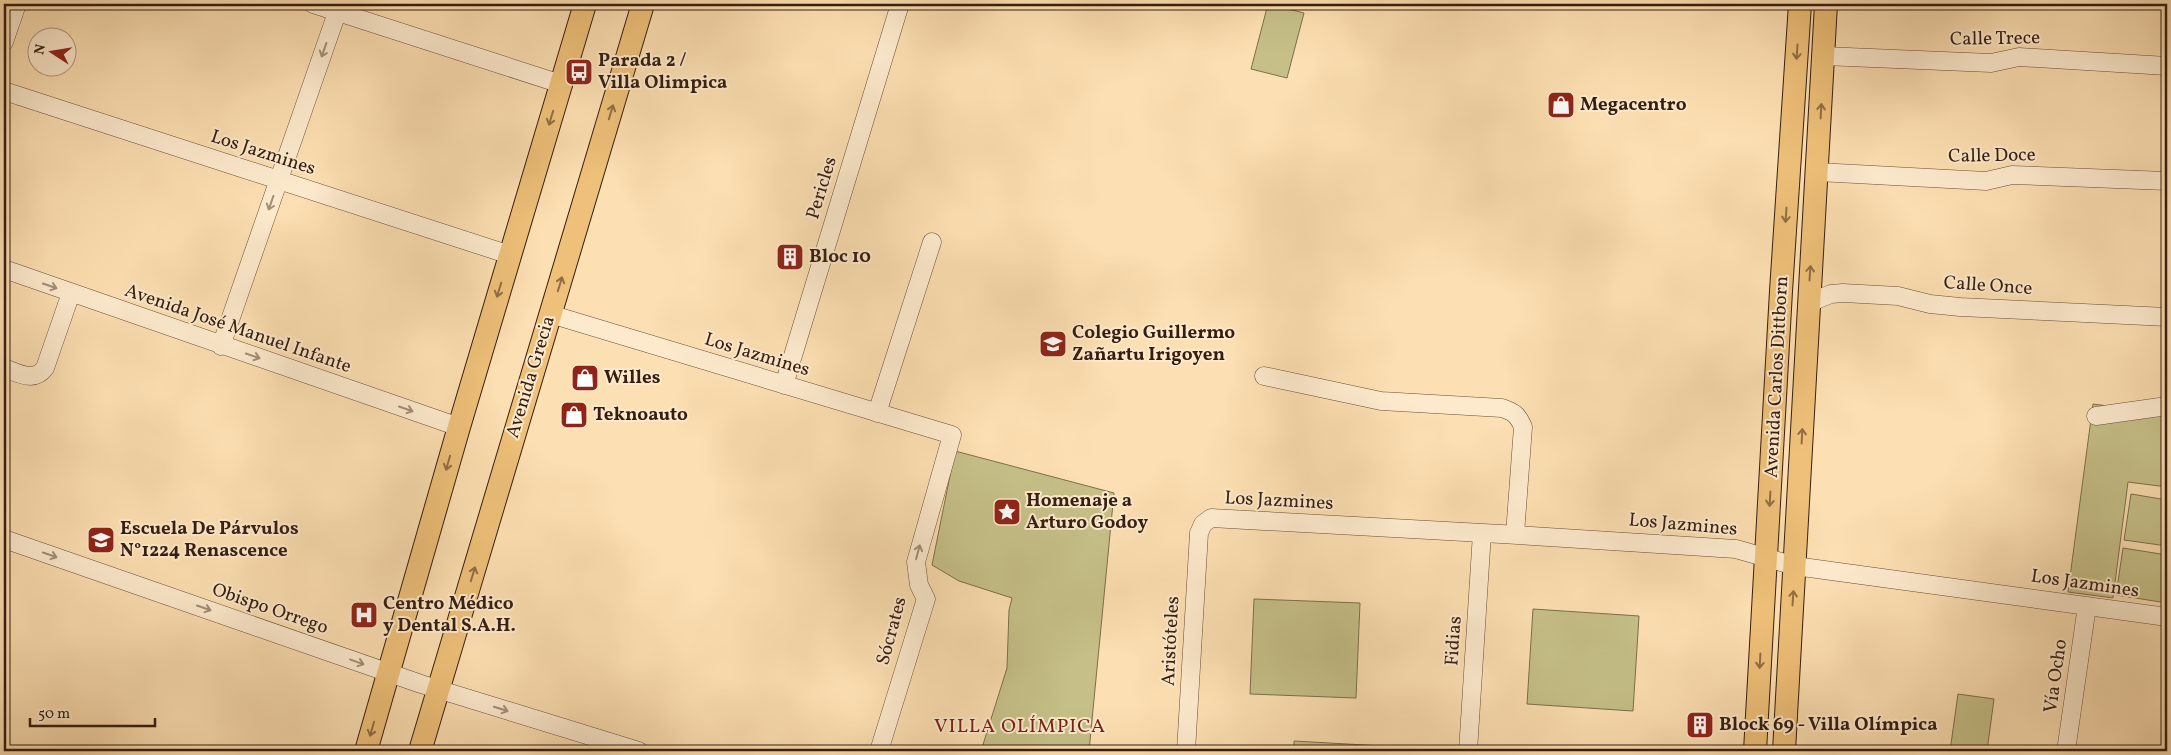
<svg xmlns="http://www.w3.org/2000/svg" width="2171" height="755" font-family="Vollkorn,serif">
<style>
.green{fill:#c6c088;stroke:#7e6e4c}
.lines{fill:none;stroke-linecap:round;stroke-linejoin:round}
.minor-casing{stroke:#684e38;stroke-width:19}
.major-casing{stroke:#361d10;stroke-width:24}
.minor{stroke:#fdeacd;stroke-width:18}
.major{stroke:#eec079;stroke-width:22}
.oneway{stroke:#a38e78}
.oneway2{stroke:#926e44}
.labels{text-anchor:middle;dominant-baseline:central;stroke-width:4;stroke-linejoin:round;paint-order:stroke}
.street-label{font-size:19px;fill:#361d10;stroke:#fdeacd}
.poi-label{font-size:19px;font-weight:bold;fill:#361d10;stroke:#fdeacd;text-anchor:start}
.neighbourhood-label{font-size:20px;letter-spacing:1px;fill:#7a1f14;stroke:#fdeacd}
</style>
<rect width="100%" height="100%" fill="#fcdfb2"/>
<filter id="stains"><feTurbulence type="fractalNoise" baseFrequency=".004" numOctaves="4"/><feColorMatrix values="0 0 0 0 .2 0 0 0 0 .09 0 0 0 0 .02 0 0 0 .5 -.17"/></filter>
<radialGradient id="worn" r=".72"><stop offset=".6" stop-color="#630" stop-opacity="0"/><stop offset="1" stop-color="#630" stop-opacity=".3"/></radialGradient>
<path class="green" d="M1268,4L1304,13L1287,78L1251,69Z
M2093,404L2167,414V487L2128,482L2113,598L2068,592Z
M955,451L1114,493L1089,751H981L1007,668L1009,610L1012,598L959,581L932,565Z
M2131,494L2167,500V546L2124,540Z
M2123,548L2167,555V603L2116,595Z
M1254,599L1360,603L1356,698L1250,694Z
M1533,609L1639,616L1633,711L1527,704Z
M1958,694L1994,699L1987,751H1950Z
M1294,741L1401,747L1400,751H1294Z"/>
<g class="lines">
<defs>
<path id="minor" d="M313,4L561,84
M4,42L17,4
M1824,56L1991,63L2019,57L2167,66
M4,91L510,255
M1818,172L1986,181L2012,175L2167,181
M4,269L459,427
M1808,303L1831,294L1843,293L1898,296L1930,304L1960,307L2167,317
M550,314L952,435L916,562L919,585L926,599L879,751
M221,346L340,4
M4,368C18,373 34,383 45,368L71,293
M1264,376L1381,401L1502,408C1514,412 1518,415 1523,427L1515,534
M784,385L900,4
M877,413L932,242
M2096,416L2167,406
M4,539L421,684L639,751
M1186,751L1199,533L1203,524L1211,518L1501,534L1736,549L1795,566L2167,617
M1468,751L1482,533
M2066,751L2087,606"/>
<path id="major" d="M366,751L459,427L585,4
M420,751L643,4
M1755,751L1781,291L1800,4
M1784,751L1826,4"/>
</defs>
<use href="#minor" class="minor-casing"/>
<use href="#major" class="major-casing"/>
<use href="#minor" class="minor"/>
<use href="#major" class="major"/>
</g>
<defs><path id="oneway-shaft" d="M-6 0H5M1.5-3L5.5 0L1.5 3" fill="none" stroke-width="1.6" stroke-linecap="round" stroke-linejoin="round" transform="scale(1.25)"/></defs>
<g class="oneway">
<use href="#oneway-shaft" transform="translate(324 50) rotate(109)"/>
<use href="#oneway-shaft" transform="translate(271 203) rotate(109)"/>
<use href="#oneway-shaft" transform="translate(50 286) rotate(19)"/>
<use href="#oneway-shaft" transform="translate(253 356) rotate(19)"/>
<use href="#oneway-shaft" transform="translate(406 409) rotate(19)"/>
<use href="#oneway-shaft" transform="translate(918 552) rotate(-75)"/>
<use href="#oneway-shaft" transform="translate(50 555) rotate(19)"/>
<use href="#oneway-shaft" transform="translate(204 608) rotate(19)"/>
<use href="#oneway-shaft" transform="translate(357 662) rotate(20)"/>
<use href="#oneway-shaft" transform="translate(501 709) rotate(17)"/>
</g>
<g class="oneway2">
<use href="#oneway-shaft" transform="translate(1797 52) rotate(94)"/>
<use href="#oneway-shaft" transform="translate(1821 111) rotate(-87)"/>
<use href="#oneway-shaft" transform="translate(611 112) rotate(-73)"/>
<use href="#oneway-shaft" transform="translate(551 118) rotate(107)"/>
<use href="#oneway-shaft" transform="translate(1786 215) rotate(94)"/>
<use href="#oneway-shaft" transform="translate(1810 273) rotate(-86)"/>
<use href="#oneway-shaft" transform="translate(560 284) rotate(-73)"/>
<use href="#oneway-shaft" transform="translate(499 290) rotate(107)"/>
<use href="#oneway-shaft" transform="translate(1802 436) rotate(-87)"/>
<use href="#oneway-shaft" transform="translate(448 463) rotate(106)"/>
<use href="#oneway-shaft" transform="translate(1770 499) rotate(93)"/>
<use href="#oneway-shaft" transform="translate(473 574) rotate(-73)"/>
<use href="#oneway-shaft" transform="translate(1793 598) rotate(-86)"/>
<use href="#oneway-shaft" transform="translate(1760 661) rotate(93)"/>
<use href="#oneway-shaft" transform="translate(372 729) rotate(106)"/>
</g>
<defs>
<symbol id="bus-square" viewBox="-11 -11 22 22"><rect x="-9" y="-9" width="18" height="18" rx="4" fill="#8f2418" stroke="#fdeacd"/><path d="M-5-6H5V4H4V6H2V4H-2V6H-4V4H-5ZM-3.5-4V0h7V-4ZM-3.5 1.2v1.5H-2V1.2ZM2 1.2v1.5H3.5V1.2Z" fill="#fff"/></symbol>
<symbol id="shop-square" viewBox="-11 -11 22 22"><rect x="-9" y="-9" width="18" height="18" rx="4" fill="#8f2418" stroke="#fdeacd"/><path d="M-5-2.5h2.3a2.7 3.5 0 0 1 5.4 0H5L5.5 6h-11ZM-1.5-2.5h3a1.5 2.3 0 0 0-3 0Z" fill="#fff"/></symbol>
<symbol id="building-square" viewBox="-11 -11 22 22"><rect x="-9" y="-9" width="18" height="18" rx="4" fill="#8f2418" stroke="#fdeacd"/><path d="M-4-6H4V6H1V3H-1V6H-4ZM-2.5-4.3h1.7v1.8h-1.7ZM.8-4.3h1.7v1.8H.8ZM-2.5-1h1.7V.8h-1.7ZM.8-1h1.7V.8H.8Z" fill="#fff"/></symbol>
<symbol id="school-square" viewBox="-11 -11 22 22"><rect x="-9" y="-9" width="18" height="18" rx="4" fill="#8f2418" stroke="#fdeacd"/><path d="M0-5L7-2L0 1L-7-2ZM-4 1L0 2.5L4 1V4Q0 6-4 4Z" fill="#fff"/></symbol>
<symbol id="sight-square" viewBox="-11 -11 22 22"><rect x="-9" y="-9" width="18" height="18" rx="4" fill="#8f2418" stroke="#fdeacd"/><path d="M0-6L1.8-2.2L6-1.7L2.9 1.2L3.7 5.4L0 3.3L-3.7 5.4L-2.9 1.2L-6-1.7L-1.8-2.2Z" fill="#fff"/></symbol>
<symbol id="hospital-square" viewBox="-11 -11 22 22"><rect x="-9" y="-9" width="18" height="18" rx="4" fill="#8f2418" stroke="#fdeacd"/><path d="M-5-5h3v3.5h4V-5h3V5h-3V1.5h-4V5h-3Z" fill="#fff"/></symbol>
</defs>
<g fill-rule="evenodd">
<use href="#bus-square" x="563" y="56" width="32" height="32"/>
<use href="#shop-square" x="1545" y="89" width="32" height="32"/>
<use href="#building-square" x="774" y="241" width="32" height="32"/>
<use href="#school-square" x="1037" y="328" width="32" height="32"/>
<use href="#shop-square" x="569" y="362" width="32" height="32"/>
<use href="#shop-square" x="558" y="399" width="32" height="32"/>
<use href="#sight-square" x="991" y="496" width="32" height="32"/>
<use href="#school-square" x="85" y="524" width="32" height="32"/>
<use href="#hospital-square" x="348" y="599" width="32" height="32"/>
<use href="#building-square" x="1684" y="709" width="32" height="32"/>
</g>
<g class="labels">
<g class="street-label">
<text transform="translate(1995 39) rotate(-1)">Calle Trece</text>
<text transform="translate(263 153) rotate(18)">Los Jazmines</text>
<text transform="translate(1992 156) rotate(-1)">Calle Doce</text>
<text transform="translate(822 188) rotate(-73)">Pericles</text>
<text transform="translate(1988 286) rotate(4)">Calle Once</text>
<text transform="translate(238 329) rotate(19)">Avenida José Manuel Infante</text>
<text transform="translate(757 355) rotate(17)">Los Jazmines</text>
<text transform="translate(531 377) rotate(-73)">Avenida Grecia</text>
<text transform="translate(1777 377) rotate(-87)">Avenida Carlos Dittborn</text>
<text transform="translate(1279 501) rotate(3)">Los Jazmines</text>
<text transform="translate(1683 525) rotate(5)">Los Jazmines</text>
<text transform="translate(2085 584) rotate(8)">Los Jazmines</text>
<text transform="translate(270 609) rotate(19)">Obispo Orrego</text>
<text transform="translate(892 631) rotate(-75)">Sócrates</text>
<text transform="translate(1171 641) rotate(-87)">Aristóteles</text>
<text transform="translate(1454 641) rotate(-86)">Fidias</text>
<text transform="translate(2056 676) rotate(-82)">Vía Ocho</text>
</g>
<g class="poi-label">
<text x="598" y="61">Parada 2 /<tspan x="598" dy="22">Villa Olimpica</tspan></text>
<text x="1580" y="105">Megacentro</text>
<text x="809" y="257">Bloc 10</text>
<text x="1072" y="333">Colegio Guillermo<tspan x="1072" dy="22">Zañartu Irigoyen</tspan></text>
<text x="604" y="378">Willes</text>
<text x="593" y="415">Teknoauto</text>
<text x="1026" y="501">Homenaje a<tspan x="1026" dy="22">Arturo Godoy</tspan></text>
<text x="120" y="529">Escuela De Párvulos<tspan x="120" dy="22">N°1224 Renascence</tspan></text>
<text x="383" y="604">Centro Médico<tspan x="383" dy="22">y Dental S.A.H.</tspan></text>
<text x="1719" y="725">Block 69 - Villa Olímpica</text>
</g>
<g class="neighbourhood-label">
<text x="1020" y="727">VILLA OLÍMPICA</text>
</g>
</g>
<rect width="2171" height="755" fill="none" stroke="#fcdfb2" stroke-width="20"/>
<rect x="5" y="5" width="2161" height="745" fill="none" stroke="#361d10" stroke-width="2.5"/>
<rect x="10" y="10" width="2151" height="735" fill="none" stroke="#361d10"/>
<g transform="translate(52 52) rotate(282)"><circle r="24" fill="#fdeacd" stroke="#ad9881"/>
<path d="M0-4L9 19L0 12L-9 19Z" fill="#8f2418"/>
<text y="-8" font-size="14" font-weight="bold" text-anchor="middle" fill="#361d10">N</text>
</g>
<path d="M30 718v8h125v-8" fill="none" stroke="#361d10" stroke-width="2.5"/>
<text x="38" y="718" font-size="15" fill="#361d10" stroke="#fdeacd" stroke-width="4" paint-order="stroke">50 m</text>
<rect width="100%" height="100%" filter="url(#stains)"/>
<rect width="100%" height="100%" fill="url(#worn)"/>
</svg>
